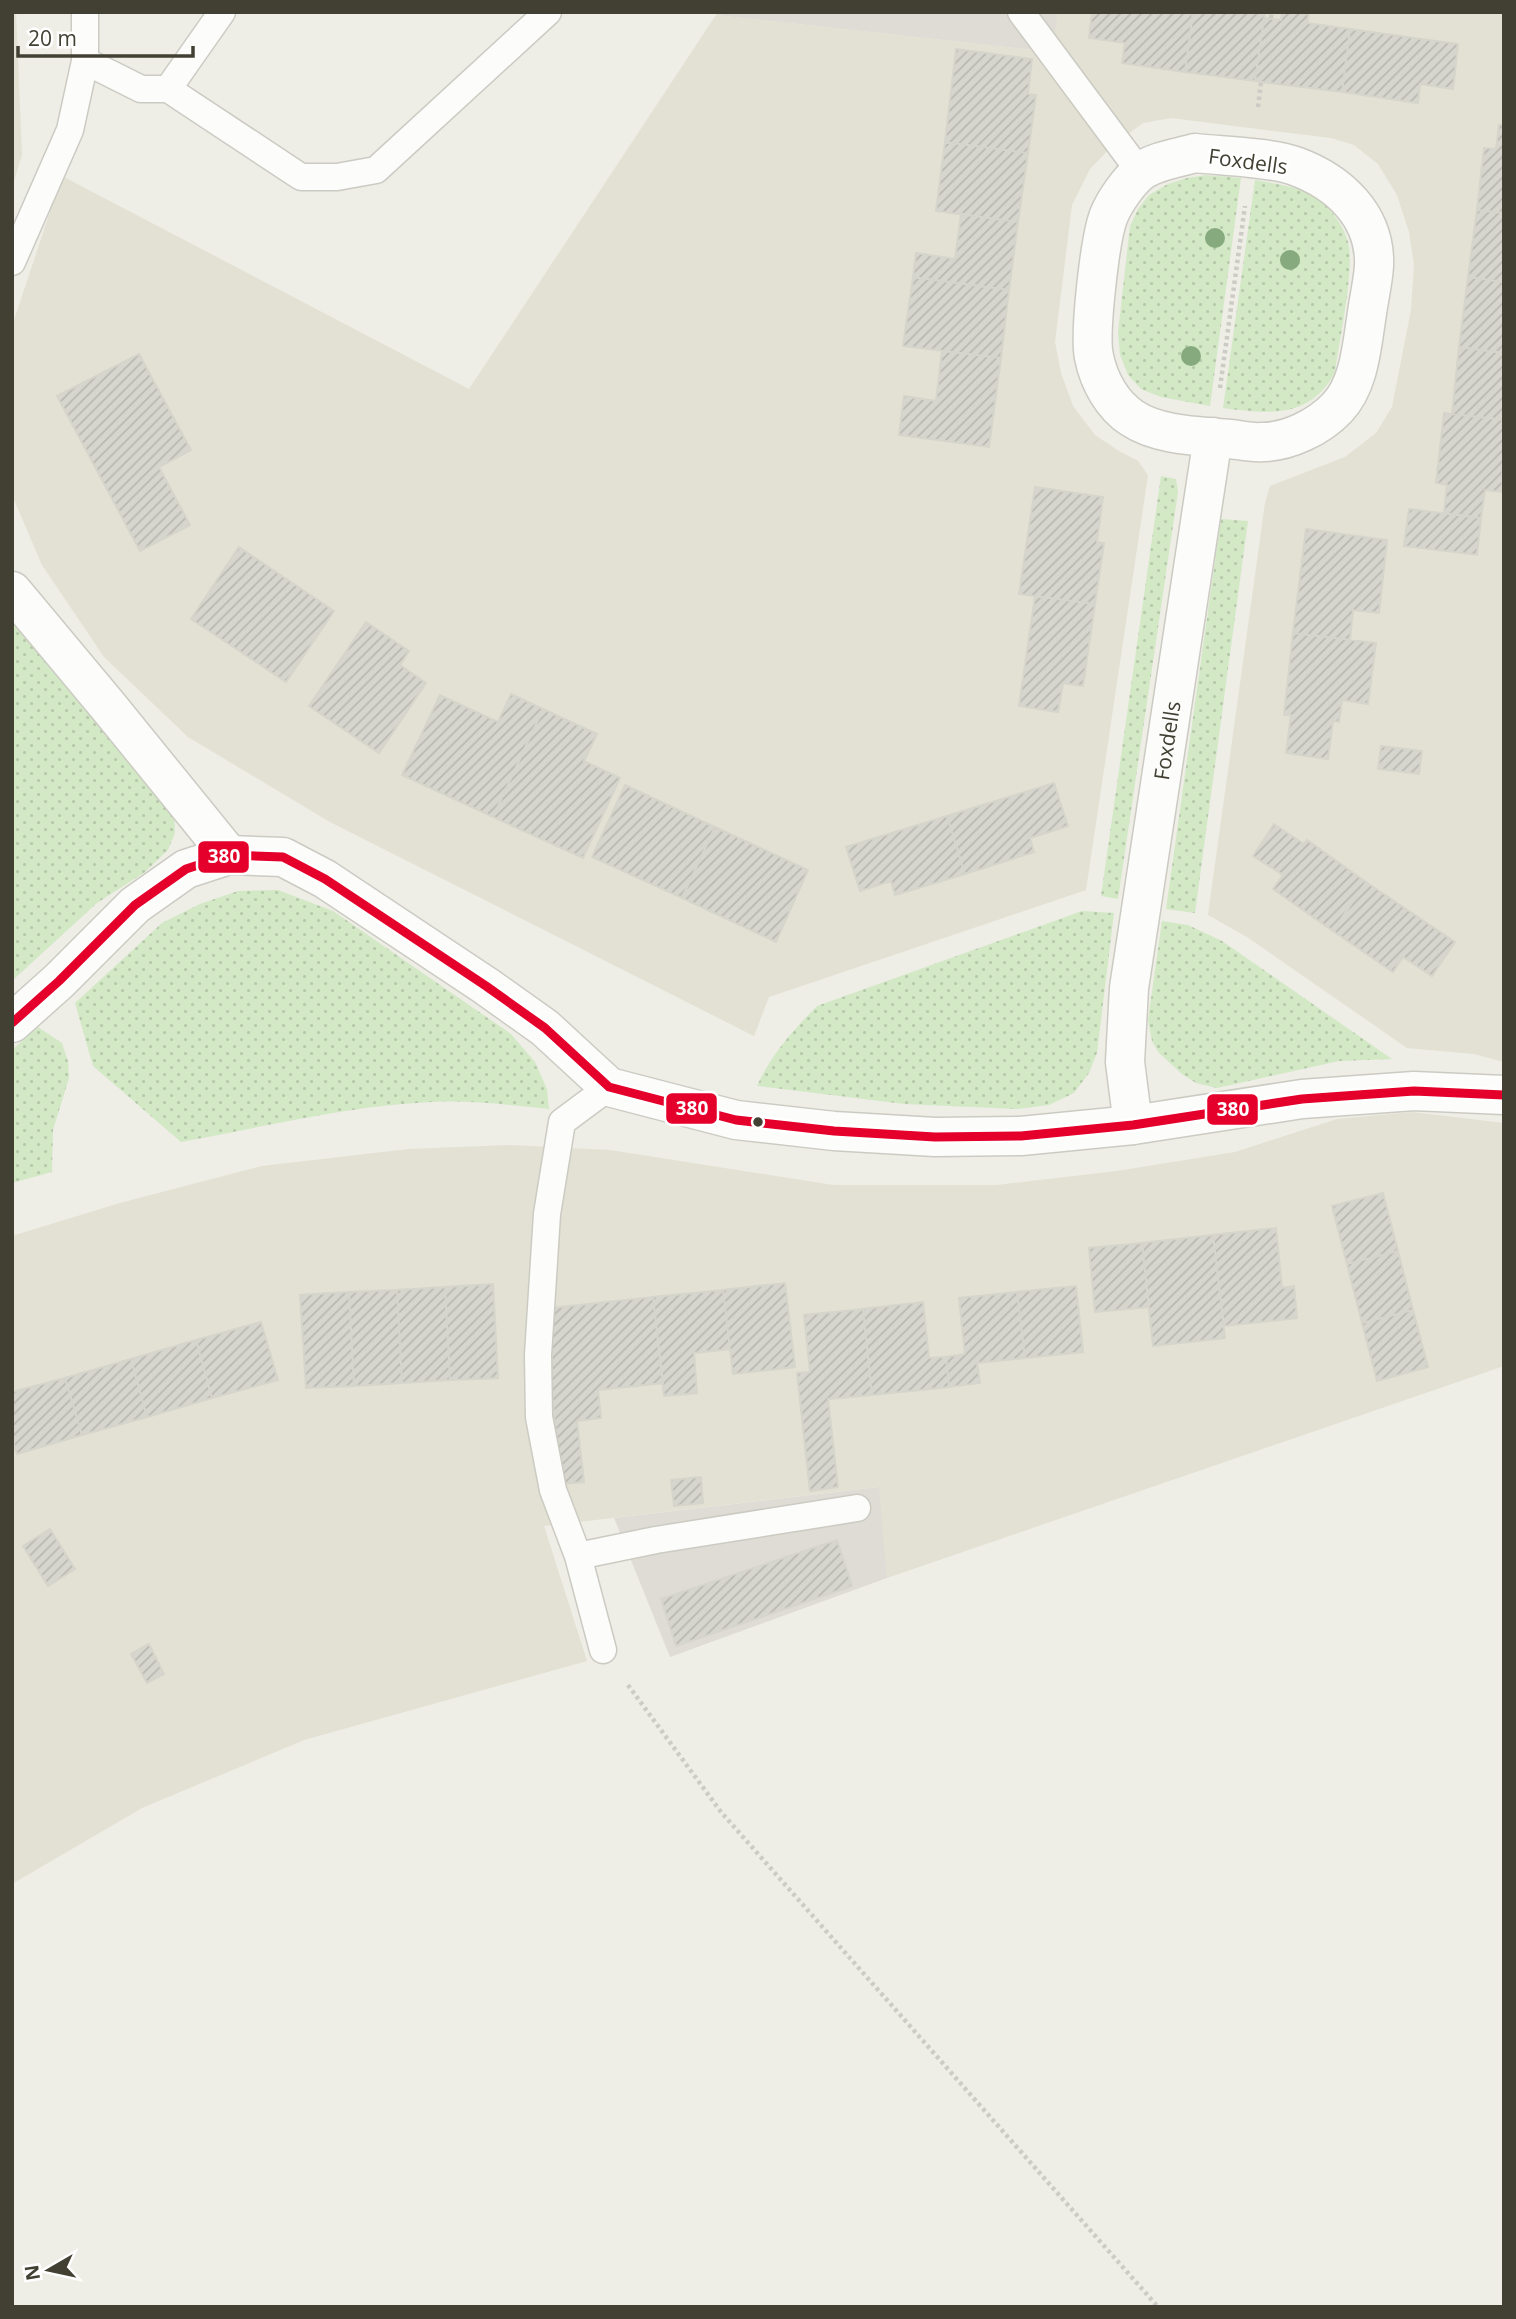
<svg xmlns="http://www.w3.org/2000/svg" width="1516" height="2319" font-family="'Open Sans',sans-serif">
<style>
.residential{fill:#e2e1d3}
.industrial{fill:#dedcd4}
.grass{fill:url(#grass-dots)}
.building{fill:url(#building-hatch);stroke:#d6d5cc;stroke-width:2}
.lines{fill:none;stroke-linecap:round;stroke-linejoin:round}
.lane-casing{stroke:#cccbc3;stroke-width:29}
.street-casing{stroke:#cccbc3;stroke-width:41}
.path{stroke:#cccbc5;stroke-width:4.5;stroke-dasharray:3.5 3.5;stroke-linecap:butt}
.lane{stroke:#fcfcfb;stroke-width:26}
.street{stroke:#fcfcfb;stroke-width:38}
.bus-1-casing{stroke:#fff;stroke-width:14}
.bus-1{stroke:#e4002b;stroke-width:9}
.tree{fill:#87a97e}
.bus-dot{fill:#424033;stroke:#fff;stroke-width:2.5}
.labels{text-anchor:middle;dominant-baseline:central;stroke-width:5;stroke-linejoin:round;paint-order:stroke}
.street-label{font-size:21px;fill:#424033;stroke:#fff}
.line-badge{stroke:#fff;stroke-width:2.5}
.badge-label{font-size:19px;text-anchor:middle;font-weight:bold;fill:#fff}
</style>
<defs>
<pattern id="grass-dots" width="8" height="8" patternUnits="userSpaceOnUse" patternTransform="scale(1.75)"><rect width="8" height="8" fill="#d3e9c6"/><path d="M2 2h.1M6 6h.1" fill="none" stroke="#b6c9ab" stroke-width="1.8" stroke-linecap="round"/></pattern>
<pattern id="building-hatch" width="6" height="6" patternUnits="userSpaceOnUse" patternTransform="scale(1.75)"><rect width="6" height="6" fill="#d7d6ce"/><path d="M-1 1l2-2M0 6l6-6M5 7l2-2" fill="none" stroke="#bab9b1"/></pattern>
</defs>
<rect width="100%" height="100%" fill="#eeede6"/>
<path class="residential" d="M12,12H16L22,155L12,187Z
M1058,12H1504V1062L1474,1054L1407,1048L1247,937L1208,915L1265,503L1270,486L1345,457L1376,433L1392,407L1411,310L1414,265L1409,232L1397,195L1378,164L1354,145L1331,138L1171,118L1143,123L1115,143L1090,169L1072,205L1055,342L1061,373L1073,406L1095,435L1119,451L1138,461L1148,475L1086,890L769,997L754,1036L330,822L188,737L104,657L42,565L12,495V326L62,176L469,389L716,15L1051,52Z
M1412,1112L1504,1123V1366L887,1578L878,1487L544,1526L587,1661L304,1740L142,1808L12,1884V1236L120,1203L262,1166L409,1149L509,1145L610,1150L833,1185H997L1117,1171L1235,1152L1337,1119Z"/>
<path class="industrial" d="M718,12H1058L1052,52L716,15Z
M879,1487L887,1578L670,1657L614,1518Z"/>
<path class="grass" d="M1206,175L1241,178L1210,406L1161,397L1141,389L1128,375L1120,355L1118,332L1130,226L1138,209L1149,195L1168,184L1187,178Z
M1255,180C1270,183 1288,185 1303,191C1324,199 1342,221 1348,242C1355,269 1339,341 1335,372C1311,419 1268,414 1223,408Z
M1161,476L1176,479L1178,492L1118,899L1101,896Z
M1221,519L1248,521L1195,913L1166,909Z
M12,611L174,810L175,833L168,850L145,872L97,903L12,981Z
M278,890L333,911L511,1034L535,1062L547,1089L549,1109C510,1105 470,1100 431,1102C347,1106 264,1127 181,1142L93,1066L75,1003L162,923L200,904L238,891Z
M1082,911L1114,913L1097,1053L1089,1073L1074,1093L1049,1105L1017,1109L904,1104L757,1086C771,1055 793,1030 817,1006Z
M1162,921L1188,925L1222,941L1392,1059L1339,1061L1217,1088L1196,1083L1182,1074L1159,1053L1152,1041L1148,1020Z
M38,1027L62,1043L68,1061L69,1078L53,1130L52,1172L12,1183V1050Z"/>
<path class="building" d="M1092,12H1193L1185,72L1122,63L1125,43L1089,38Z
M1193,12H1265L1255,81L1185,72Z
M1282,12H1309L1307,23L1350,29L1342,92L1255,81L1264,18L1281,20Z
M1350,29L1458,44L1453,89L1420,84L1418,103L1342,92Z
M956,49L1032,59L1028,94L1036,95L1028,153L945,142Z
M1499,125H1504V213L1477,210L1484,148L1496,149Z
M945,142L1028,153L1018,222L936,211Z
M1477,210L1504,213V282L1468,277Z
M961,214L1018,222L1009,290L913,277L916,253L955,259Z
M913,277L1009,290L1001,358L903,346Z
M1468,277L1504,282V353L1459,347Z
M1459,347L1504,353V420L1452,414Z
M942,351L1001,358L989,447L899,435L904,396L936,401Z
M139,354L191,450L159,467L190,525L140,551L57,396Z
M1444,413L1504,420L1502,492L1485,490L1481,518L1444,513L1447,485L1436,483Z
M1035,487L1103,497L1097,542L1104,543L1095,604L1019,594Z
M1409,509L1481,518L1477,555L1404,546Z
M1306,529L1387,540L1379,613L1353,610L1350,640L1293,633Z
M239,547L334,611L286,682L191,619Z
M1035,596L1095,604L1083,686L1063,683L1058,712L1019,706Z
M366,622L409,651L400,665L426,683L379,753L309,706Z
M1293,633L1376,643L1368,704L1342,700L1339,722L1333,721L1328,759L1286,753L1291,715H1284Z
M511,694L543,709L493,817L402,775L440,695L498,722Z
M543,709L597,734L584,761L620,778L583,858L493,817Z
M1381,746L1422,751L1419,774L1378,769Z
M1054,783L1068,826L1030,838L1034,852L965,874L947,816Z
M625,785L715,827L682,898L592,857Z
M947,816L965,874L895,895L891,881L860,891L846,847Z
M1274,824L1304,844L1307,840L1366,882L1333,931L1273,889L1283,875L1253,856Z
M715,827L808,870L776,942L682,898Z
M1366,882L1455,942L1432,976L1403,957L1393,972L1333,931Z
M1383,1193L1398,1251L1347,1264L1332,1206Z
M1276,1228L1282,1288L1294,1286L1297,1318L1224,1326L1213,1235Z
M1213,1235L1225,1338L1153,1346L1142,1243Z
M1142,1243L1149,1307L1095,1312L1089,1248Z
M1398,1251L1413,1310L1362,1323L1347,1264Z
M785,1283L795,1367L733,1374L723,1290Z
M493,1284L498,1378L450,1380L445,1287Z
M1076,1286L1083,1352L1025,1358L1017,1292Z
M445,1287L450,1380L402,1383L397,1290Z
M397,1290L402,1383L354,1386L349,1292Z
M723,1290L730,1349L694,1353L697,1393L664,1396L653,1297Z
M349,1292L354,1386L306,1388L300,1295Z
M1017,1292L1025,1358L977,1363L980,1383L949,1387L946,1357L965,1354L959,1298Z
M653,1297L663,1383L598,1390L601,1418L577,1421L584,1482L561,1484L552,1395V1308Z
M923,1302L929,1358L946,1357L949,1387L872,1395L863,1309Z
M863,1309L872,1395L828,1399L838,1487L810,1491L797,1373L810,1372L804,1315Z
M1413,1310L1428,1367L1377,1381L1362,1323Z
M261,1322L278,1380L212,1398L196,1340Z
M196,1340L212,1398L147,1417L131,1359Z
M131,1359L147,1417L82,1435L65,1378Z
M65,1378L82,1435L17,1454L12,1438V1392Z
M701,1477L703,1503L674,1506L671,1480Z
M50,1529L75,1569L48,1586L23,1546Z
M837,1540L852,1586L676,1646L661,1599Z
M149,1644L164,1674L147,1683L131,1654Z"/>
<g class="lines">
<defs>
<path id="lane" d="M1021,12L1140,172
M85,61L141,89H168L222,12
M168,89L301,177H337L376,170L548,12
M12,262L70,130L85,61V12
M578,1556L656,1540L857,1508
M603,1650L578,1556L553,1490L539,1417L538,1355L547,1214L562,1122L609,1087"/>
<g id="street">
<path d="M1195,153C1222,156 1271,157 1295,166C1339,182 1376,216 1374,266C1373,282 1369,298 1367,313C1362,344 1360,384 1337,408C1319,427 1288,442 1262,442C1251,443 1240,440 1230,439C1200,436 1159,436 1132,418C1112,405 1099,381 1094,357C1089,334 1100,237 1109,215C1115,201 1128,182 1140,172C1154,161 1178,158 1195,153Z"/>
<path d="M12,591L108,706L229,855"/>
<path d="M12,1023L59,981L135,905L186,869L229,855L283,857L325,879L486,986L545,1028L609,1087L736,1120L834,1131L935,1137L1021,1136L1133,1125L1302,1099L1414,1091L1504,1095"/>
<path id="s1" d="M1133,1125L1125,1062L1129,988L1213,437"/>
</g>
</defs>
<use href="#lane" class="lane-casing"/>
<use href="#street" class="street-casing"/>
<path class="path" d="M1271,18L1272,12
M1258,107L1261,82
M1220,388L1245,206
M628,1685L721,1812L1158,2307"/>
<use href="#lane" class="lane"/>
<use href="#street" class="street"/>
<defs>
<path id="bus-1" d="M12,1023L59,981L135,905L186,869L229,855L283,857L325,879L486,986L545,1028L609,1087L736,1120L834,1131L935,1137L1021,1136L1133,1125L1302,1099L1414,1091L1504,1095"/>
</defs>
<use href="#bus-1" class="bus-1-casing"/>
<use href="#bus-1" class="bus-1"/>
</g>
<g class="tree">
<circle cx="1215" cy="238" r="10"/>
<circle cx="1290" cy="260" r="10"/>
<circle cx="1191" cy="356" r="10"/>
</g>
<circle class="bus-dot" cx="758" cy="1122" r="6"/>
<g class="labels">
<g class="street-label">
<text transform="translate(1248 161) rotate(8)">Foxdells</text>
<text stroke="none"><textPath href="#s1" startOffset="388">Foxdells</textPath></text>
</g>
</g>
<g class="line-badge">
<rect x="197" y="840" width="53" height="34" rx="7" fill="#e4002b"/>
<rect x="665" y="1092" width="53" height="33" rx="7" fill="#e4002b"/>
<rect x="1206" y="1093" width="53" height="33" rx="7" fill="#e4002b"/>
</g>
<g class="badge-label">
<text x="224" y="863">380</text>
<text x="692" y="1115">380</text>
<text x="1233" y="1116">380</text>
</g>
<rect width="1516" height="2319" fill="none" stroke="#424033" stroke-width="28"/>
<g transform="translate(49 2270) rotate(261)" stroke="#ffffff" stroke-width="5" paint-order="stroke">
<path d="M0-5L12 26L0 18L-12 26Z" fill="#424033"/>
<text y="-10" font-size="19" font-weight="bold" text-anchor="middle" fill="#424033">N</text>
</g>
<path d="M18 46v10h175v-10" fill="none" stroke="#424033" stroke-width="3.5"/>
<text x="28" y="46" font-size="21" fill="#424033" stroke="#ffffff" stroke-width="5" paint-order="stroke">20 m</text>
</svg>
